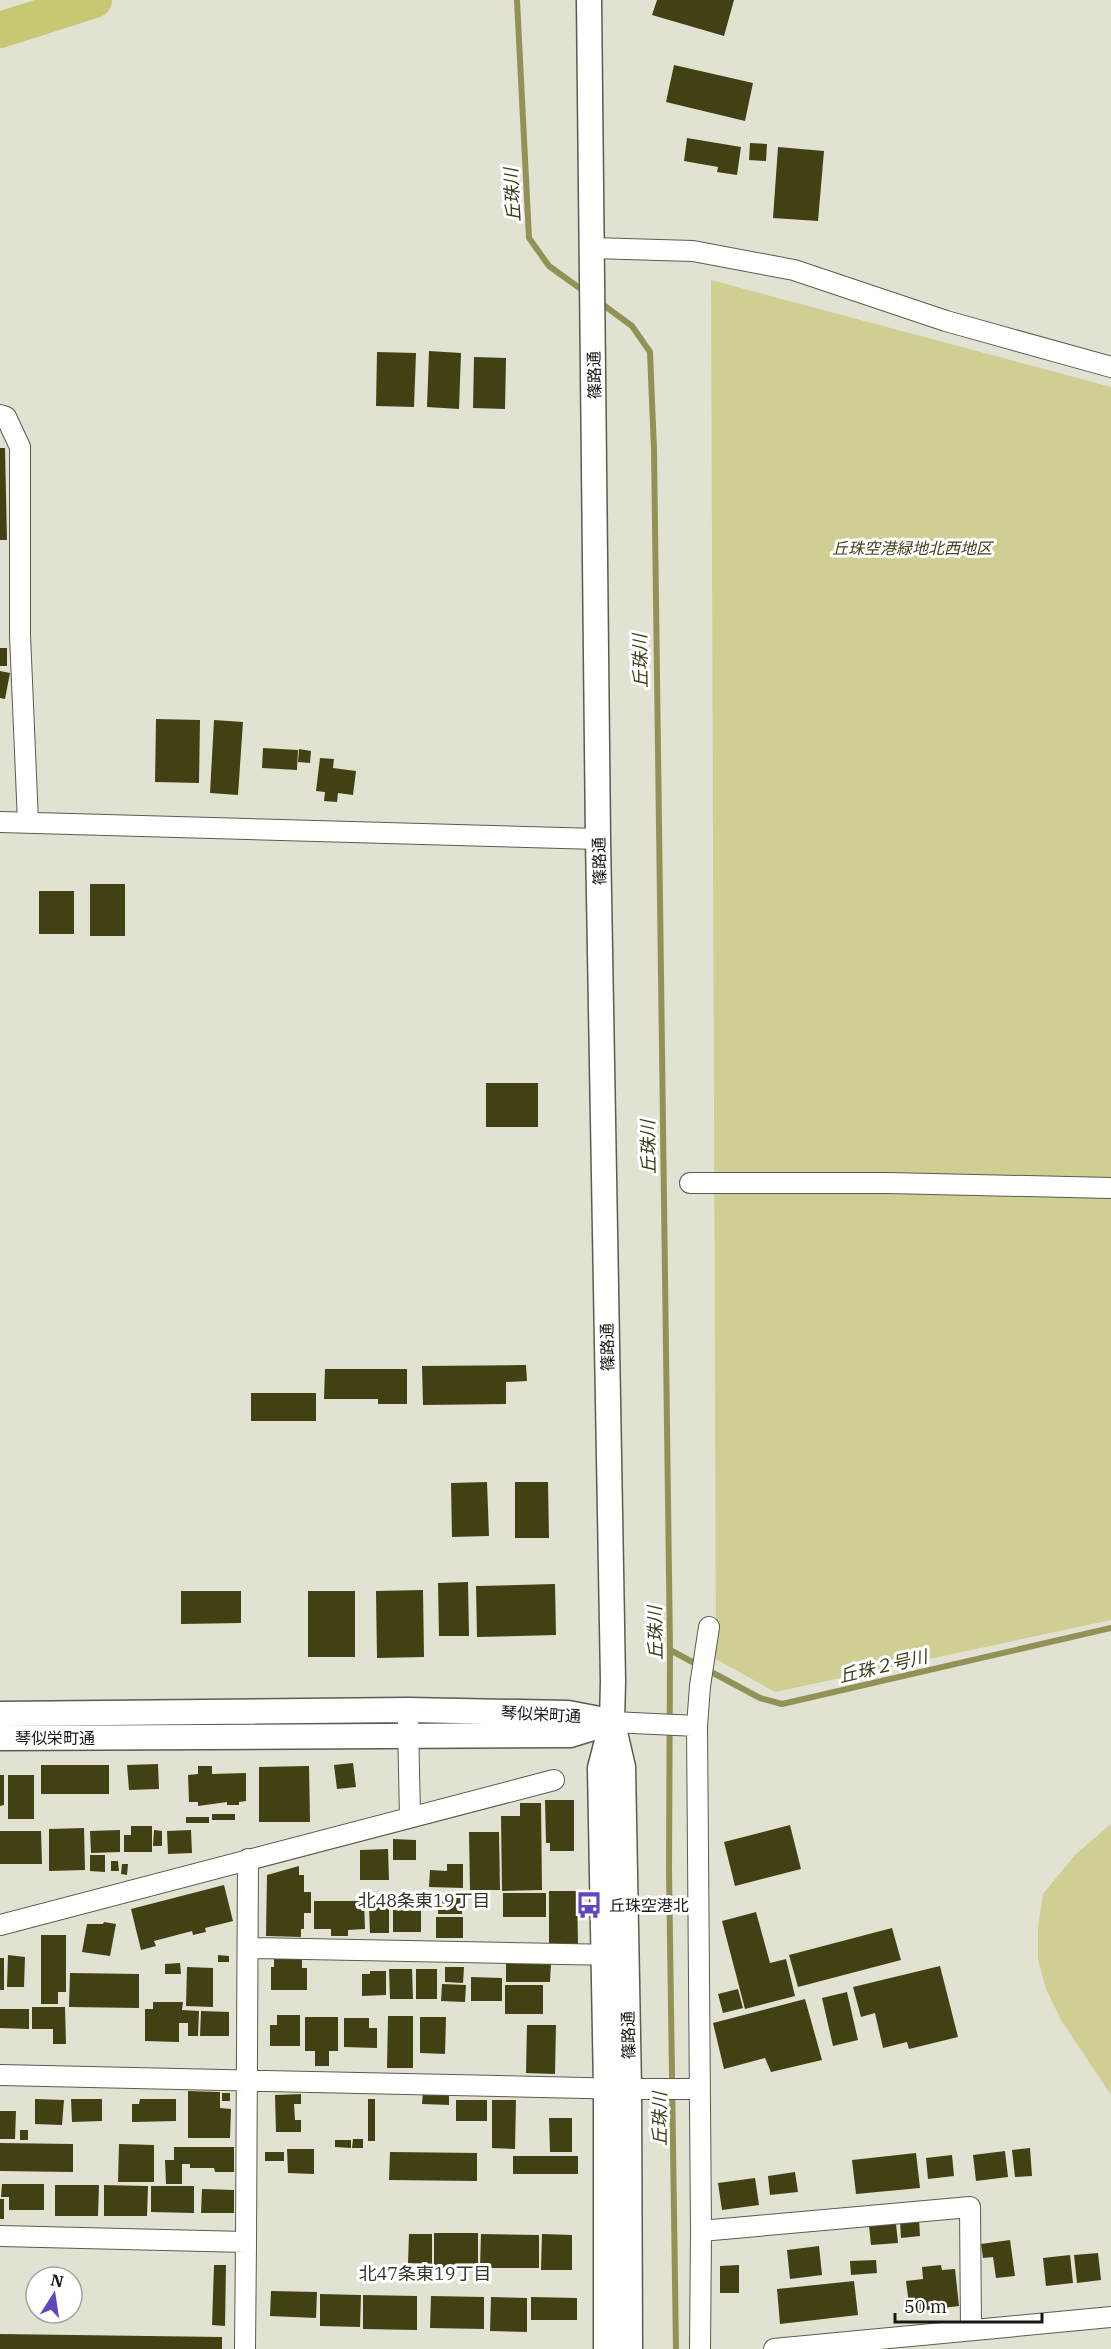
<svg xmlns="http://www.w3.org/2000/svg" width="1111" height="2349" font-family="'IBM Plex Serif','Noto Sans JP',serif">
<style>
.green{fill:#cfce93}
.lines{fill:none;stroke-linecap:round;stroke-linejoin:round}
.stream{stroke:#939256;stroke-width:6}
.river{stroke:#c8c773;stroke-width:36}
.building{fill:#424114}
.minor-casing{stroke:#5b5b4f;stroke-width:22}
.tertiary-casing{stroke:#5b5b4f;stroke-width:27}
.minor{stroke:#fff;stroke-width:20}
.tertiary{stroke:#fff;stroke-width:24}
.labels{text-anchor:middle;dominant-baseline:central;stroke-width:6;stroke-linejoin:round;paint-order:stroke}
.street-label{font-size:16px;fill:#181812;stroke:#fff}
.park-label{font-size:16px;font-style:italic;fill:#42421e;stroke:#fff}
.poi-label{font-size:16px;fill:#181812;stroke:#fff;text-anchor:start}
.water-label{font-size:18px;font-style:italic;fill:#3c3b17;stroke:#fff}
.neighbourhood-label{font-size:18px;fill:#343429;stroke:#fff}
</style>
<rect width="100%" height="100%" fill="#e2e2d3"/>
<path class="green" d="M711,280L1111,387V1620L775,1692L716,1659Z
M1111,1824V2095L1061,2020L1046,1989L1038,1960V1927L1043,1894L1075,1855Z"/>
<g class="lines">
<path class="stream" d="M517,0L529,238L549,266L585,292
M598,301L632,326L650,352L654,450L670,1650L669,1870L676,2349
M670,1650L760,1698L782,1704L1111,1628"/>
<path class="river" d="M0,30L94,0"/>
</g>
<path class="building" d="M657,0H734L724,36L652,15Z
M674,65L753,83L745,121L666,102Z
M687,138L741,147L737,175L717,172L718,167L684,161Z
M750,143L767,144L766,161L749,160Z
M778,147L824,151L818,221L773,218Z
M429,351L461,353L459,409L427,407Z
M377,352L416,353L414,407L376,406Z
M474,357L506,358L505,409L473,408Z
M0,448H5L7,540H0Z
M0,648H7V666H0Z
M0,671L10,673L5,699L0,698Z
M156,719L200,720L199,783L155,782Z
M214,720L243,722L238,795L210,793Z
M263,748L298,750L297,770L262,768Z
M299,749L311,751L310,763L298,762Z
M320,758L334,759L333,768L356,771L353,795L338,793L337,802L324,801L325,792L316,791Z
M90,884H125V936H90Z
M39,891H74V934H39Z
M486,1083H538V1127H486Z
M526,1365L527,1381L506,1382V1404L423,1405L422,1366Z
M325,1369H407V1404H378V1399H324Z
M251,1393H316V1421H251Z
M487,1482L489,1536L452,1537L451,1483Z
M515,1482H548L549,1538H515Z
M468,1582L469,1636H439L438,1583Z
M555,1584L556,1635L477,1637L476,1586Z
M423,1590L424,1657L377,1658L376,1591Z
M181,1591H241V1623L181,1624Z
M308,1591H355V1657H308Z
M353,1763L356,1787L337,1789L334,1765Z
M158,1764L159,1789L129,1790L127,1765Z
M41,1765H109V1794H41Z
M198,1766H212V1774L246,1773V1801L239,1802V1805H227V1802L198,1806V1802H189L188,1775L198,1774Z
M309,1766L310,1822H259V1767Z
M0,1775H4V1805L0,1806Z
M8,1775H34V1819H8Z
M545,1800H574V1851H550V1843H546Z
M520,1803H541L542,1890L502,1891L501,1816H520Z
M212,1814H235V1820H212Z
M186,1817H209V1823H186Z
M790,1825L801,1869L735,1886L724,1842Z
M131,1826H152V1852H124V1835H131Z
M84,1828L85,1870L49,1871V1829Z
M120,1830V1852L91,1853L90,1831Z
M154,1830L162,1831V1846H153Z
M191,1830L192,1853L168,1854L167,1831Z
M0,1831H41L42,1864H0Z
M469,1832H499L500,1890H470Z
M393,1839L416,1840V1860H393Z
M388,1849L389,1880H360V1850Z
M90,1855H105V1872L90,1871Z
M111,1861H118L119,1871H111Z
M122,1864H128L127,1875L121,1874Z
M447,1864H463V1888L429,1887L430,1870L447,1871Z
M299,1866V1875H304V1892H311V1913H304V1929H301V1937L266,1936L267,1875Z
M224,1885L233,1921L205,1928L206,1932L193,1935L192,1931L154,1941L156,1946L141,1950L131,1909Z
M549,1891H577L578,1945H549Z
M503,1893H546V1917H503Z
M438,1896H462V1914H438Z
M314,1901H364L365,1929L348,1930V1936H331V1929H314Z
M369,1907H389V1933H370Z
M393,1910L421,1911V1932H393Z
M756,1912L770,1963L786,1959L795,1996L745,2009L722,1921Z
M436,1917H463V1938H436Z
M104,1922L116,1924L110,1956L82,1952L87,1924H103Z
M892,1928L901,1960L798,1987L789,1955Z
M41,1935H66V1992H58V2004H41Z
M8,1955L25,1957L24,1987H7Z
M218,1955L229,1956V1962H218Z
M0,1958H4V1990H0Z
M274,1958H302V1968H307V1990H271V1967H274Z
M180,1963L181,1974H165V1964Z
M506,1963H551L550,1982H506Z
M940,1966L958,2037L909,2049L907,2042L883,2048L875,2013L861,2017L853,1987Z
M187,1967L213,1968V2007L186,2006Z
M445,1967H464L463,1983L445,1982Z
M389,1969H412L413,1999H390Z
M416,1969H437V1999H416Z
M370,1971H386V1995L362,1996V1974H370Z
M70,1973L139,1974V2008L69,2007Z
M471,1977L502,1978V2001H471Z
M442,1984L466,1985L465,2002L441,2001Z
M505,1985H543V2014H505Z
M738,1989L743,2008L723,2013L718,1994Z
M847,1992L858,2040L833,2046L822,1998Z
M805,1999L822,2060L771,2072L765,2058L724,2069L713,2023Z
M153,2002H183L182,2010L199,2011L198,2036H188V2023H179V2042L145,2041V2009H153Z
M32,2007H65L66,2044H53V2029H32Z
M0,2009H29V2029L0,2028Z
M201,2011L229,2012V2036H200Z
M277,2015H300V2046H270V2025H277Z
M388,2016H413V2068H387Z
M305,2017H338V2051H329V2066H315V2051H305Z
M420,2017H446L445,2054L420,2053Z
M344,2018H369V2028H377V2048L344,2047Z
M527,2025H556L555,2074L526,2073Z
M188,2091L220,2092V2108L231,2109L230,2138H188Z
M423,2092L449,2093V2105L422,2104Z
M222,2093H230V2101H222Z
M301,2094V2104H294L295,2120H301V2132H276L275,2095Z
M35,2099L64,2100L62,2125L35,2124Z
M71,2099H102V2121L72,2122Z
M140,2099H176V2121L132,2122V2104H139Z
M368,2099H375V2141H368Z
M456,2100H487V2121H456Z
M492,2100H516L515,2149L492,2148Z
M0,2111H16L15,2139H0Z
M549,2118H572V2152H550Z
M20,2130H28V2140H20Z
M353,2139H363V2148H352Z
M335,2140H351V2148L335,2147Z
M0,2143L73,2144V2172L0,2171Z
M119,2144L154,2145V2182H118Z
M174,2147H234V2172H215L214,2168H190V2164H182V2184H166L165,2160H174Z
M1030,2148L1032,2176L1015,2177L1012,2150Z
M287,2149H314V2174L288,2173Z
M1005,2151L1008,2177L976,2181L973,2155Z
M265,2152H284V2161H265Z
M390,2152L477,2153V2181L389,2180Z
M916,2153L920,2188L856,2194L852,2160Z
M952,2155L954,2176L928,2179L926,2158Z
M513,2156H578V2174H513Z
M795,2172L798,2192L770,2195L768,2176Z
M755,2178L759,2205L722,2210L718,2183Z
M2,2184H44V2210H9V2197H1Z
M55,2185H99L98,2216H55Z
M104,2185L148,2186L147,2216H104Z
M151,2186H194V2213L151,2212Z
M202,2189L234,2190V2213H201Z
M0,2199H4V2219H0Z
M919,2220L920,2236L901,2238L900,2221Z
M896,2224L898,2243L871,2245L869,2226Z
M434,2233H478V2269H434Z
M409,2234H432V2264L408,2263Z
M481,2234L539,2235V2268H480Z
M542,2234L572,2235V2270H541Z
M1010,2240L1015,2276L996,2278L993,2257L983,2258L981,2244Z
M819,2246L822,2275L790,2279L787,2250Z
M1098,2253L1101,2280L1077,2283L1074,2255Z
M1070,2255L1073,2283L1046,2286L1043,2258Z
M876,2260L877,2273L851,2275L850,2261Z
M214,2265H226L225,2326L212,2325Z
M739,2265V2293H720V2266Z
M941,2265L942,2270L955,2269L959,2306L910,2312L906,2281L923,2279L922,2267Z
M854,2281L858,2315L780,2324L777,2289Z
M271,2291L317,2292L316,2318L270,2316Z
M320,2294L361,2295L360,2327L320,2326Z
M363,2295L417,2296V2330L363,2329Z
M431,2296L484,2297V2329L430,2328Z
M491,2297L527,2298V2332L490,2331Z
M531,2297L577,2298V2320H531Z
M0,2334L222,2337V2349H0Z"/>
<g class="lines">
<defs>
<path id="minor" d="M592,248L693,251L794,270L946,321L1111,367
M0,415L6,417L20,447V635L28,822
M0,822L598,839
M690,1183H888L1111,1188
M408,1722L410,1817
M612,1722L697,1726L701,2231L700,2349
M697,1726L700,1686L709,1627
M0,1925L554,1780
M248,1948L617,1955
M0,2075L629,2089H699
M701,2231L970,2207L971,2330
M0,2236L246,2242L245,2349
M246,2242L248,1859
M774,2349L1111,2317"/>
<path id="tertiary" d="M589,0L598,839L613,1681L612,1722L600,1768L606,2088V2349
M0,1714L408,1710L568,1713L610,1721
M613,1724L623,1767L629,2089L630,2349
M0,1738L570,1735L612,1722"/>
</defs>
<use href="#minor" class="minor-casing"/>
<use href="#tertiary" class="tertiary-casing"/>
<use href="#minor" class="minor"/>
<use href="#tertiary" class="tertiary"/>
</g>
<defs>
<symbol id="bus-bare" viewBox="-9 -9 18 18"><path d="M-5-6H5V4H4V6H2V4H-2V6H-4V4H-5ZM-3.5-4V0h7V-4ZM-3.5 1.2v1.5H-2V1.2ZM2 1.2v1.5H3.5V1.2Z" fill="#6046bf" stroke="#fff" stroke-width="2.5" paint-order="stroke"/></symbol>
</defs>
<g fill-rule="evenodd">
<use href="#bus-bare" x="570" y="1886" width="38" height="38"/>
</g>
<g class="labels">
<g class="street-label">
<text transform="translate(594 375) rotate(-91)">篠路通</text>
<text transform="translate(599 861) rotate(-91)">篠路通</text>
<text transform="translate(607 1347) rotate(-91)">篠路通</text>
<text transform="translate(541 1714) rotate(3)">琴似栄町通</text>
<text x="55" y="1738">琴似栄町通</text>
<text transform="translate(628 2035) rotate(-91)">篠路通</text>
</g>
<g class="park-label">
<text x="912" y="548">丘珠空港緑地北西地区</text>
</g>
<g class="poi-label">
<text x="609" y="1905">丘珠空港北</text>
</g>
<g class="water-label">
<text transform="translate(512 195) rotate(-93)">丘珠川</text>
<text transform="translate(640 661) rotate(-91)">丘珠川</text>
<text transform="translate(648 1147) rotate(-91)">丘珠川</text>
<text transform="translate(655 1633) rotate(-91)">丘珠川</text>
<text transform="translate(883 1666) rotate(-13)">丘珠２号川</text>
<text transform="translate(659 2119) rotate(-90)">丘珠川</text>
</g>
<g class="neighbourhood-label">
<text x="424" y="1900">北48条東19丁目</text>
<text x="425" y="2273">北47条東19丁目</text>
</g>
</g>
<g transform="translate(54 2295) rotate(12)"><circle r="28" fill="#ffffff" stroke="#a3a3a0" stroke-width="1.5"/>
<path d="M0-4.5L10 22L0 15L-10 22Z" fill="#6046bf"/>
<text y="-9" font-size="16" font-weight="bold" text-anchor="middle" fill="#181812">N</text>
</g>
<path d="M895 2313v9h147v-9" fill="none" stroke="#181812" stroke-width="3"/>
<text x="904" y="2313" font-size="18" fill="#181812" stroke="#ffffff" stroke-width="4.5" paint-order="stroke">50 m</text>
</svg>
